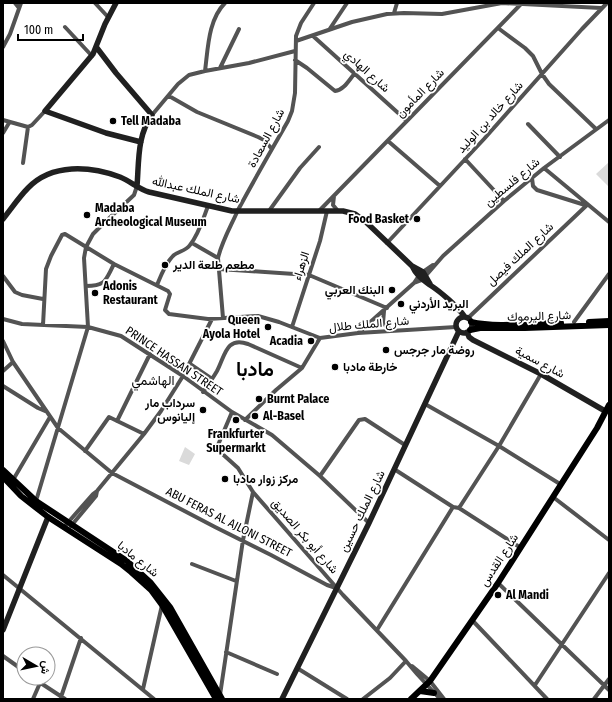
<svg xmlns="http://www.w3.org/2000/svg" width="612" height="702" font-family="'Fira Sans Condensed',Vazirmatn,sans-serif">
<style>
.green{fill:#dadada}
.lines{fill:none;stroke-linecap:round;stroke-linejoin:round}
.street{stroke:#535353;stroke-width:4}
.secondary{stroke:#202020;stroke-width:5.5}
.primary{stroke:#000;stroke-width:6}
.poi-dot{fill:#000;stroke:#fff;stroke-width:1.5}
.labels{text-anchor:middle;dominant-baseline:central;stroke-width:3.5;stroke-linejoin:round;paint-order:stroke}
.street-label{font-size:12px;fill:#000;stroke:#fff}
.poi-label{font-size:12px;font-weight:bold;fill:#000;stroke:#fff;text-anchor:start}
.neighbourhood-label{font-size:13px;fill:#000;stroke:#fff}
.town-label{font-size:20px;font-weight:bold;fill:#000;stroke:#fff}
</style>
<rect width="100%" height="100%" fill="#fff"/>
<path class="green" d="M609,162V187L596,174Z
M185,447L195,454L189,465L179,461Z"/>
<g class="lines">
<path class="street" d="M15,3L19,8
M95,3L108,17
M394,13L397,3
M65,27L92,56
M498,28L525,48L533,56L542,74L549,84L596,129
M329,30L347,3
M313,36L407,121
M296,41L352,22L387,14L404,13L442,14L502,3L601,8
M3,47L10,34L21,3
M295,60L307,68L335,91C344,90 349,80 355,73
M220,68L239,29
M205,71C208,49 208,20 225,3
M169,96L197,112L258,137L264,140L272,149
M152,115L178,84L189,75L205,71L249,63L295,51
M3,120L28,127
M528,124L560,157
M3,133L9,123
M388,141L440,186
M465,159L504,201
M23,163L28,127L32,125L45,111
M544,168L609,222
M532,178L533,186L537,190L585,205
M334,196L333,205L338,211
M269,211L300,168L319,147
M319,211L521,4
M192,243L218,258
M387,243L484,139L582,29L607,3
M219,269L309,275L387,308
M3,276L15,292L22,295L43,299
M414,283L420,274L433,265
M157,285C161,275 166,262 174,255C179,251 186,251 190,245C199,234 203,219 208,206
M86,286C106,286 105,281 114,264
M384,311L383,323L387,327L393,331
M223,318L218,258C222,241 231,226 238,210C254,180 271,151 288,121L292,111L295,93L296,36L301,23L314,3
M468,318L587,205
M3,319L22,324L88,327L121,336L183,376L232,412L272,435L320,476L369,523
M574,322L609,274
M43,325L46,269L51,256L62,235L65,234L114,264L168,291L170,294L165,310L169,314L208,319L258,316L279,322L320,338L358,333L456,327
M292,327L320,241L327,211
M358,333L414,283L422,280L443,256L504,201L544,168L609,120
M3,341L13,362L58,428L112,473L215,527L271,555L327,585L336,588
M190,364L212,379
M3,371L13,362
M3,386L38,408L45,411
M203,392C208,385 213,378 217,371C225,356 226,336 248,344L302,368
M425,404L499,446L560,484
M232,412L218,445V450L238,468L253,492L343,595L406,661L417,674L440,699
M245,420L276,390L302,368L320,338
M117,421L150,354
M85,451L109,417L144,434
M394,469L453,507L459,508L521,548
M320,476L359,420L365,419L405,445
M13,480L50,417
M553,497L609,540
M36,501L88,327L84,258L86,247L93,234L103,224L134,195L137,186
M459,508L499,446L541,374
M71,526L96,496L97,491
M64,527L93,494L97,491L144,434L161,411L183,376L212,319
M192,564L236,581
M3,575L154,699
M498,583L609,690
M472,620L547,699
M377,630L453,507
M226,652L277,674
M3,656L24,671
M412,666L430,681L444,699
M297,668L347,699
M33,678L65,699
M535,685L609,573
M143,689L162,605
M220,695L243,540L253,492
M61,697L81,638
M33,699L40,683
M363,699L390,678L406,661
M594,699L609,679"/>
<path class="secondary" d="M116,3L105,24L93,54L45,111L106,133L141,142
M97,48L116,73L152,115C137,135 139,162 137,186
M3,219C11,209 19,197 28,188C52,163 90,166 120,177C130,181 139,189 149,192L232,211H343L355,214L367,223L412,266C416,275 422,279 430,285C441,292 458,307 465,317
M412,266L423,272L430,284
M456 325a8 8 0 1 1 16 0a8 8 0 1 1-16 0Z
M467,332L469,337L473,340L541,374L605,411
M3,630L48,517
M282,699L369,523L459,331"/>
<path class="primary" d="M471,322C496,328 535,323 561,323
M589,322L609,321
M470,330L480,328H525L609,325
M3,470L36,501L127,561L151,583L170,607L222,699
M3,477L21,496L48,517L121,564L131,572L151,590L162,605L216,699
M420,691L434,693
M411,699L430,681L498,583L597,428L609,405"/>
</g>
<g class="poi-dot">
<circle cx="113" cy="121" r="4"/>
<circle cx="87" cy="215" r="4"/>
<circle cx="417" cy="219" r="4"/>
<circle cx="165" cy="265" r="4"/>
<circle cx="392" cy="290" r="4"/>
<circle cx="95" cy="293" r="4"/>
<circle cx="401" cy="304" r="4"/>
<circle cx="268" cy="327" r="4"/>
<circle cx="311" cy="341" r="4"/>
<circle cx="386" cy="350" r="4"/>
<circle cx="335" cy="367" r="4"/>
<circle cx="259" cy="399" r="4"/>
<circle cx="203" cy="410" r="4"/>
<circle cx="255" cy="416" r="4"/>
<circle cx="236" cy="420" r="4"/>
<circle cx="225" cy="479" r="4"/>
<circle cx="498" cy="595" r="4"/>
</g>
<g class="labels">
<g class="street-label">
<text transform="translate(367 71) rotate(42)">شارع الهادي</text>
<text transform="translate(420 93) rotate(-46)">شارع المأمون</text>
<text transform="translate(490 117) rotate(-48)">شارع خالد بن الوليد</text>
<text transform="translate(266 138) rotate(-62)">شارع السعادة</text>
<text transform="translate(512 182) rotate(-40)">شارع فلسطين</text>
<text transform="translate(196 190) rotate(12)">شارع الملك عبدالله</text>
<text transform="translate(520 254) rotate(-43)">شارع الملك فيصل</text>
<text transform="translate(301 266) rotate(-72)">الزهراء</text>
<text transform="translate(539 316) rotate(-2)">شارع اليرموك</text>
<text transform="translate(369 324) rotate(-5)">شارع الملك طلال</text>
<text transform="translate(174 361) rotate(34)">PRINCE HASSAN STREET</text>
<text transform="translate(540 362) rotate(28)">شارع سمية</text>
<text transform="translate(362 511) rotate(-64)">شارع الملك حسين</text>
<text transform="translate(229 522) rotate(27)">ABU FERAS AL AJLONI STREET</text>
<text transform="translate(305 536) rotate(49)">شارع أبو بكر الصديق</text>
<text transform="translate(138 559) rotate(39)">شارع مادبا</text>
<text transform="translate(499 560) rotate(-57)">شارع القدس</text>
</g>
<g class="poi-label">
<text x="121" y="121">Tell Madaba</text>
<text x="95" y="208">Madaba<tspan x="95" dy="14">Archeological Museum</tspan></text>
<text x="409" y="219" text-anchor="end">Food Basket</text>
<text x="173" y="265">مطعم طلعة الدير</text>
<text x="103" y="286">Adonis<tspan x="103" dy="14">Restaurant</tspan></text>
<text x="384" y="290" text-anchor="end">البنك العربي</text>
<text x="409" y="304">البريد الأردني</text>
<text x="260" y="320" text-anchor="end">Queen<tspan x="260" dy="14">Ayola Hotel</tspan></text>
<text x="303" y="341" text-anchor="end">Acadia</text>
<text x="394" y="350">روضة مار جرجس</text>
<text x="343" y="367">خارطة مادبا</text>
<text x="267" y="399">Burnt Palace</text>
<text x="195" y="403" text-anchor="end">سرداب مار<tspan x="195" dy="14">إليانوس</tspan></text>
<text x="263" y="416">Al-Basel</text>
<text x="236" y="434" text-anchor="middle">Frankfurter<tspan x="236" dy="14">Supermarkt</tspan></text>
<text x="233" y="479">مركز زوار مادبا</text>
<text x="506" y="595">Al Mandi</text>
</g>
<g class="neighbourhood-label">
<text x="153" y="380">الهاشمي</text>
</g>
<g class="town-label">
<text x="255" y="369">مادبا</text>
</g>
</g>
<rect width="612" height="702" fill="none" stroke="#000000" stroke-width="8"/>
<g transform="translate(36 666) rotate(99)"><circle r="19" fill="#ffffff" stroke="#999999"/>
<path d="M0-3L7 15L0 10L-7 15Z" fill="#000000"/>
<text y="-6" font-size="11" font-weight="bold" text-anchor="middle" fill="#000000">ش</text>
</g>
<path d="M18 34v6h65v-6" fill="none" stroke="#000000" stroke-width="2"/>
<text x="24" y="34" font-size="12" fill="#000000" stroke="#ffffff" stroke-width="3" paint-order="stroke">100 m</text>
</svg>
